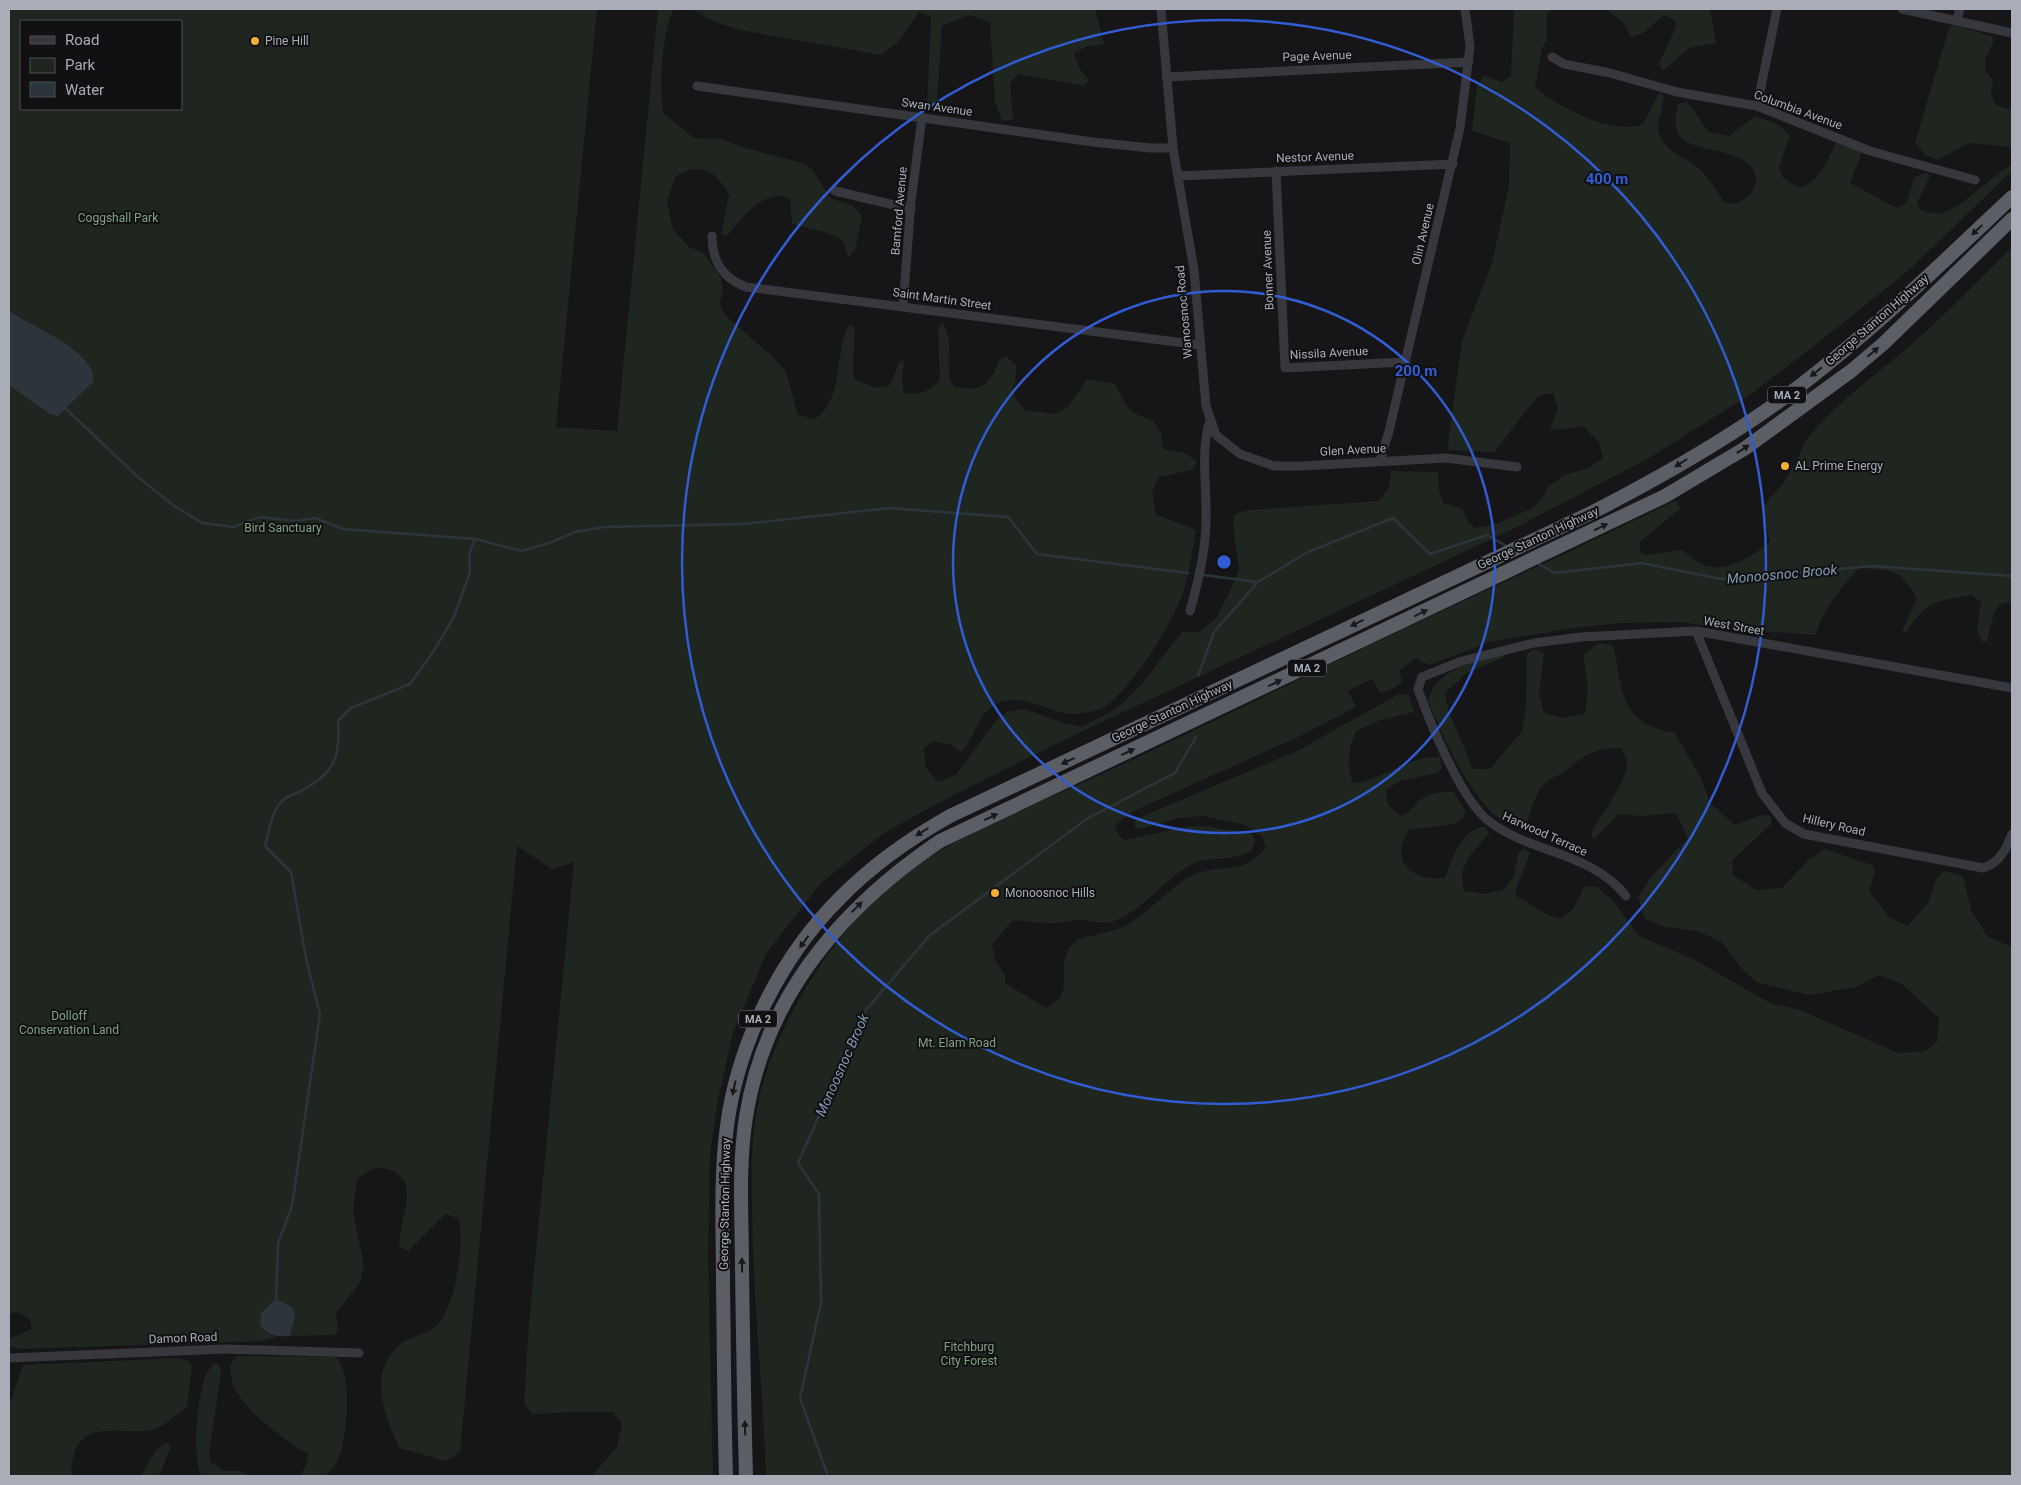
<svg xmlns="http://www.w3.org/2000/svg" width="2021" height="1485" font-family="Roboto,sans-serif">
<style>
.green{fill:#1e261f;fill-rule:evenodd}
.water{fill:#2c353c}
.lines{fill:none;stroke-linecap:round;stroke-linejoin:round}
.stream{stroke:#2c353c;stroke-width:2.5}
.minor{stroke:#37383d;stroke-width:9}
.trunk{stroke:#5b5e65;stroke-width:14}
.oneway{fill:#18191b}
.ring{fill:none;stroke:#325cd3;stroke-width:2.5}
.poi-dot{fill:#f2b134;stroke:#111113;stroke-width:2}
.labels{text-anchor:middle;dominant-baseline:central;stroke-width:4;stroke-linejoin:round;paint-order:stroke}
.shield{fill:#111113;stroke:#7b7e86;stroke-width:1}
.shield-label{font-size:11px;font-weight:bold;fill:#a8adb8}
.poi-label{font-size:12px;fill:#a8adb8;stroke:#111113;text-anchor:start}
.street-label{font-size:12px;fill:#a8adb8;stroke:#111113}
.park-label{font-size:12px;fill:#7fa381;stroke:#111113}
.water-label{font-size:14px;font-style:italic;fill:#7f9bb3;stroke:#111113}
.centre{fill:#325cd3;stroke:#111113;stroke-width:2.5}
.ring-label{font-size:15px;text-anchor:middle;font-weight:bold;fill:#325cd3;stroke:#111113;stroke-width:4;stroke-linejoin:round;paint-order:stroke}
</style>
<rect width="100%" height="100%" fill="#161618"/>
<path class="green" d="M9,9H597L556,427L617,431L658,9H674C661,34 660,85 663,113L694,138L721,139L745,148L803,163L812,169L830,198L853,206L862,216L855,251L848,257L843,240L828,233L792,224L790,198C764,188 743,217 728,235H721L729,194C713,169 701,161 675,177L667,202L673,229L689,247L704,253L721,278L723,290L720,304L725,315L773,357L786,372L798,415L815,419C846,399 833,346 850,325L855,328L853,369L855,380L877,388L890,385L899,363L904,360L902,381L904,393C921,395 928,392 940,380L938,327L943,323C956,343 942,367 954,387C981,392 989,387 999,360L1006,356L1016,365C1018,390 1005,387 1024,410L1055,414L1068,407L1087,379L1115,384C1127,407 1127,413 1153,420L1161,434L1163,449L1184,453L1197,461L1192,470L1158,477L1152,492L1156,514L1196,530C1193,551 1189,572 1183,593C1174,621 1127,698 1100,709C1093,712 1078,714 1070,714C1045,712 1015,687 990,708C978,718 974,739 961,752L951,745L935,741L924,748L925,766L938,782L956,775L994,723L1006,712L1025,709L1063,723L1082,727L1116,709L1141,685L1182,632H1199L1216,618L1230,591L1239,570L1233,525L1235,514L1249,510L1378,501L1389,488L1391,471L1438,472L1439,491L1443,503L1462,509L1468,522L1475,528L1496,524L1533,508L1542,499L1548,487L1564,475L1589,468L1603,458L1599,442L1583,426L1557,430L1550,428L1558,408L1553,393L1538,396L1494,452L1449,450L1448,442L1462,341L1492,263L1509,185L1510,143L1472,131L1477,86L1484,75L1501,82L1511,76L1514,9H1554L1547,13V41L1542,48L1535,87C1558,107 1613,136 1643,124L1659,93L1663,94C1665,109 1657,118 1658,128C1661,151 1684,156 1698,168C1709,177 1717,191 1724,202L1736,204L1750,195L1757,180C1755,176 1753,168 1750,165C1722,140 1662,160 1678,104L1687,102L1709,132L1729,136L1755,116L1777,124L1790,135L1779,168L1783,178L1800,188C1820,181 1827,161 1836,142L1862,152L1850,183L1897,208L1907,202L1914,178L1926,172L1930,176L1917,203L1921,210L1938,214L1955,208L2012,163V171L1909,270L1837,328L1751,394L1649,458L1517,527L1062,741L942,801L884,833L820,884L766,954L733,1033L717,1104L710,1155L708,1253L713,1476H592L617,1447L622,1424L613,1412H570L533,1414L524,1404L529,1322L574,862L552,869L517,846L460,1452L446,1461L400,1448C383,1415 367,1371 401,1344C410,1336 426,1335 435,1327C456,1308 464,1246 459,1219L445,1214L408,1251L399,1246C399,1227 408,1209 407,1192C406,1175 389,1165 374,1169C368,1171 362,1176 357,1179L353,1212L364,1265L360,1283L336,1313L338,1328L335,1335L290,1336L295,1316L267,1333L277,1337L261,1341L19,1349L9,1346V1339L32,1329L30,1319L17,1312L9,1314ZM21,21H181V109H21Z
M692,9H1095L1104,44L1086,47L1074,53L1079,68L1089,80L1084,86L1019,74L1010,83L1013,120L1002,121L995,102L990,22L969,15L942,26L937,102L934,110L927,108L931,16L919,12L898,42L881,55L740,30L715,22Z
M1606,9H1710L1716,43L1689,48L1663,71L1659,64L1676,27L1675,20L1664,15L1643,33L1631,37L1624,23Z
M1954,25L1991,36L1994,40L1985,60V70L1993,80L1991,94L1996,105L2012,110V147L1969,143L1937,160L1926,155L1915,143L1949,28Z
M2012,247V602L2000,604L1994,613L1987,641L1982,642L1977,629L1981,602L1972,595C1936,602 1927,599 1906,633L1902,631L1917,599C1901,569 1892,570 1859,568C1842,586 1822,610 1816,635L1717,628L1683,622L1618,623L1573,628L1489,642L1432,664L1423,663L1416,658L1399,670L1402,682L1394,688L1380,693L1372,679L1348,691L1356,707L1300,736L1136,810L1121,820L1115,827L1119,836L1124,840L1186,827L1205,826L1251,834L1255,839C1256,864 1212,855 1195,863C1164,877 1144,912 1111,922C1102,924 1090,920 1080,920C1072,920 1063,923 1054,923C1040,924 1027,920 1012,921L992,944L995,960L1005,975V983L1046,1008C1081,993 1049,963 1076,941C1079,938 1114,931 1123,927C1148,915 1166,889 1191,876C1220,862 1245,877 1266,847L1262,836L1246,825L1203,816L1178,818L1140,829L1135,827L1134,822L1143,816L1297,751L1399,694L1409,695L1414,712L1380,720L1356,731C1348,750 1346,764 1353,783C1384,780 1407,756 1440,757L1442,768L1437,773L1400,781L1386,790L1388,805L1400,816C1408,814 1410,810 1416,804C1426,793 1440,791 1454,792L1465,810L1464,817L1455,824L1409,830C1388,860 1412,882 1445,878C1453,858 1461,827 1486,827L1489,834C1474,851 1455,866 1465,891L1486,894L1505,889L1514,875L1518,854L1524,848L1530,853L1515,892L1518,897L1550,916L1561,919L1573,909L1585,886L1597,887L1614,902L1639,936L1695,960L1770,1003L1800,1010L1898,1053L1925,1051L1937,1042L1939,1018L1902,984L1879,975L1856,987L1809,995L1756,982L1742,969L1722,942L1697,931L1665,927L1645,919L1638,897L1652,876L1688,838L1676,813L1641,816L1618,814L1594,840L1591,834C1600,815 1627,782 1627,763C1627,758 1623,752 1621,748C1591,748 1585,756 1562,773C1557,777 1549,778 1545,783C1534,794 1531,812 1526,826C1482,834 1443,734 1428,701C1435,669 1474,663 1501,653L1504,657L1467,673L1445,693L1448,709L1473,769H1490L1522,731L1526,707L1527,654L1534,649L1544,653L1539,694L1544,713L1562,718L1585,714L1588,688L1583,655L1599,643L1613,645C1621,674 1618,710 1648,725C1656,729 1667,731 1675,733L1702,780L1710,803L1735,825L1761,815L1771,816V824L1732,861L1733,875L1756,890L1782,888L1810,858L1825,849L1872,865L1875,872L1869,891L1890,918L1908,926L1928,903L1937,878L1944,871L1963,876L1972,912L1988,937L2012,947V1476H766C763,1388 753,1301 752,1213C752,1180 750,1147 756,1115C768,1040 817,959 869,905C932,840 1031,807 1111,770C1207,725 1302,678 1397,632C1488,589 1580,548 1670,503L1678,501L1680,509L1640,542V551L1645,555L1682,550C1688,555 1695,561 1702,564C1724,575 1754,556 1770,541L1762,509C1768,498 1778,491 1785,480C1796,465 1800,448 1811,434C1843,396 1886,368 1922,335C1953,307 1982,276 2012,247Z
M237,1356L336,1357C353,1374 347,1435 339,1457C337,1464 331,1470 326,1476H300L307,1463L308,1454C284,1440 244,1411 233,1385C231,1379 231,1371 230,1365Z
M180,1358L189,1361L192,1366L187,1407C177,1414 164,1427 152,1430C125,1436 85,1418 74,1454C72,1463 70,1467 73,1476H9V1406L23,1365Z
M215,1363L219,1365L221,1374L209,1453L210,1462L225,1471H240L254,1476H201C192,1449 197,1403 205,1376C207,1371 211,1367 215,1363Z
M166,1443L171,1446L159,1476H141L155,1451Z"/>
<path class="water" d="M9,311C28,325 99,352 93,382L58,416L50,414L9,385Z
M276,1299L292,1307L295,1316L290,1336C276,1337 269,1336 260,1325L261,1313Z"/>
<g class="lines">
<path class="stream" d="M66,409L138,477L173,505L202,523L233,527L260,517L296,521L315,518L343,529L475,539L522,551L552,542L575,532L604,527L743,524L889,508L1008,517L1037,554L1188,573
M1537,563L1555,573L1642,563L1721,579L1873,566L2012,576
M1204,575L1257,582
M1198,676L1214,632L1258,582L1308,552L1393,518L1430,554L1487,535L1508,547
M276,1300L278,1243L292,1206L320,1014L307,963L291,872L265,846C269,832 271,813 281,802C285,797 295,794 301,791C334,773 341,758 338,721L351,708L410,684L433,652L454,617L470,572L469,554L475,539
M828,1476L800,1398L821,1303L819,1194L798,1163L866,1010L929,936L1088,818L1175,773L1196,737"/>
<path class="minor" d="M1161,9L1173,148L1194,270L1206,406L1216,435L1240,454L1274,466H1302L1446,458L1517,467
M1902,9L2012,33
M1957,19L1960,9
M1552,57L1564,64L1610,73L1677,92L1757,106L1870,151L1975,180
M1166,77L1469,62
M697,86L1093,142L1150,148H1173
M1757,106L1777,9
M1276,171L1285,368L1405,362
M1178,176L1453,164
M835,191L911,209
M712,236C712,261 722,278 746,287L1200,345
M903,306L911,202L922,117
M1380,461L1389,431L1460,128L1470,46L1465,9
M1190,611C1198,582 1206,550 1206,520C1207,486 1200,453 1210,420
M1696,631L1762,793L1785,823L1804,834L1983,868C2000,863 2006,849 2012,834
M1626,896C1593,853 1531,853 1490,822C1462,802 1430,723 1418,689L1422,677L1462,661L1534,643L1581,637L1696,631L2012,688
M9,1358L225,1349L359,1353"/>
<path class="trunk" d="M726,1476C724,1412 724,1348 723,1284C723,1231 720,1178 727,1126C738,1043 780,958 839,899C872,865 909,839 950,816L1593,512C1659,478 1725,441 1785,397C1866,337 1939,266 2012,197
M746,1476C744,1407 743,1338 742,1268C742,1218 738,1167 746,1117C765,996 841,908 940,841L1665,496L1744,449L1851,371L1883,344L2012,219"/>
</g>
<defs><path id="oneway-solid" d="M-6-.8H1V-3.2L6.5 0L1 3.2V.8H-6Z" transform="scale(1.25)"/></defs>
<g class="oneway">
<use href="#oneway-solid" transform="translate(1977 230) rotate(137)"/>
<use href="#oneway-solid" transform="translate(1873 352) rotate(-40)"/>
<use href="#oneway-solid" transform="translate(1816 372) rotate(142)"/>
<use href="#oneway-solid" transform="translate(1743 449) rotate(-33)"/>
<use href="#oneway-solid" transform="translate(1681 463) rotate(148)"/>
<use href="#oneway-solid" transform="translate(1601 527) rotate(-26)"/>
<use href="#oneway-solid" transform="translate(1421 613) rotate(-26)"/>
<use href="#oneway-solid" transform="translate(1357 623) rotate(154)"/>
<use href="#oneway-solid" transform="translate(1275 683) rotate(-25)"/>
<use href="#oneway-solid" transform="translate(1128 752) rotate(-25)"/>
<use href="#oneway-solid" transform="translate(1068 761) rotate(155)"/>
<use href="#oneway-solid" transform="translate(991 817) rotate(-25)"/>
<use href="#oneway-solid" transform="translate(922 832) rotate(149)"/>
<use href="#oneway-solid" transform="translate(857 907) rotate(-44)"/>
<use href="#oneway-solid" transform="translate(804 942) rotate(126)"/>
<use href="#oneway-solid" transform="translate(734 1088) rotate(102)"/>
<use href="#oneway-solid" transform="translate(742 1265) rotate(-91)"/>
<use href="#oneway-solid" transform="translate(745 1428) rotate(-92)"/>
</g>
<g class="ring">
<circle cx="1224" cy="562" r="271"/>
<circle cx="1224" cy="562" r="542"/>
</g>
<g class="poi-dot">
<circle cx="255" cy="41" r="5"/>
<circle cx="1785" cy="466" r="5"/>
<circle cx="995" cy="893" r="5"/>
</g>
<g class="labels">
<g class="shield">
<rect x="1768" y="386.5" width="38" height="17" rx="4"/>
<rect x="1288" y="659.5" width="38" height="17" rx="4"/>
<rect x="739" y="1010.5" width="38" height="17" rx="4"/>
</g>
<g class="shield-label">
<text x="1787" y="395">MA 2</text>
<text x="1307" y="668">MA 2</text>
<text x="758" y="1019">MA 2</text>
</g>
<g class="poi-label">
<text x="265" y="41">Pine Hill</text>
<text x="1795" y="466">AL Prime Energy</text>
<text x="1005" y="893">Monoosnoc Hills</text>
</g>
<g class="street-label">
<text transform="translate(1317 56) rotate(-2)">Page Avenue</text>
<text transform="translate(937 107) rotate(8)">Swan Avenue</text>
<text transform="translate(1798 110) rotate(20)">Columbia Avenue</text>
<text transform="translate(1315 157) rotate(-2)">Nestor Avenue</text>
<text transform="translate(899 211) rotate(-85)">Bamford Avenue</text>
<text transform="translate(1423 234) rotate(-77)">Olin Avenue</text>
<text transform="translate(1268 270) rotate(-92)">Bonner Avenue</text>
<text transform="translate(942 299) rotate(8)">Saint Martin Street</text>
<text transform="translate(1184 312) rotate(-95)">Wanoosnoc Road</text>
<text transform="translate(1877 320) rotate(-41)">George Stanton Highway</text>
<text transform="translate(1329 353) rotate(-3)">Nissila Avenue</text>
<text transform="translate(1353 450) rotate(-3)">Glen Avenue</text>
<text transform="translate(1538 538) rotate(-25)">George Stanton Highway</text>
<text transform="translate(1734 626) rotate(10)">West Street</text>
<text transform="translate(1172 711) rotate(-25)">George Stanton Highway</text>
<text transform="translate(1834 825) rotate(13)">Hillery Road</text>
<text transform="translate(1545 834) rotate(24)">Harwood Terrace</text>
<text transform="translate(725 1204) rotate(-89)">George Stanton Highway</text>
<text transform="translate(183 1338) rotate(-2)">Damon Road</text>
</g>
<g class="park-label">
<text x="118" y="218">Coggshall Park</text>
<text x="283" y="528">Bird Sanctuary</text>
<text x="69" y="1016">Dolloff<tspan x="69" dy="14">Conservation Land</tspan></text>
<text x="957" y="1043">Mt. Elam Road</text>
<text x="969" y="1347">Fitchburg<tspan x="969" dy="14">City Forest</tspan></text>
</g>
<g class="water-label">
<text transform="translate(1782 574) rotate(-5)">Monoosnoc Brook</text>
<text transform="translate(842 1065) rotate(-66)">Monoosnoc Brook</text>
</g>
</g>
<circle cx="1224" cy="562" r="8" class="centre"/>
<g class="ring-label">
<text x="1607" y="184">400 m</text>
<text x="1416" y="376">200 m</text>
</g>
<rect width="2021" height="1485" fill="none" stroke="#a8adb8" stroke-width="20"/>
<rect x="20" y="20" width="162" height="90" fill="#111113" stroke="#4d4f55"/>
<rect x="30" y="36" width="25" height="8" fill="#37383d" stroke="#4d4f55"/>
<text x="65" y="45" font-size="15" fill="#a8adb8">Road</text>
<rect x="30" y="58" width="25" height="15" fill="#1e261f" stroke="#4d4f55"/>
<text x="65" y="70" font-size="15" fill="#a8adb8">Park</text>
<rect x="30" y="82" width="25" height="15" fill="#2c353c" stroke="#4d4f55"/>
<text x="65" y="95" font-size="15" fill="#a8adb8">Water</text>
</svg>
